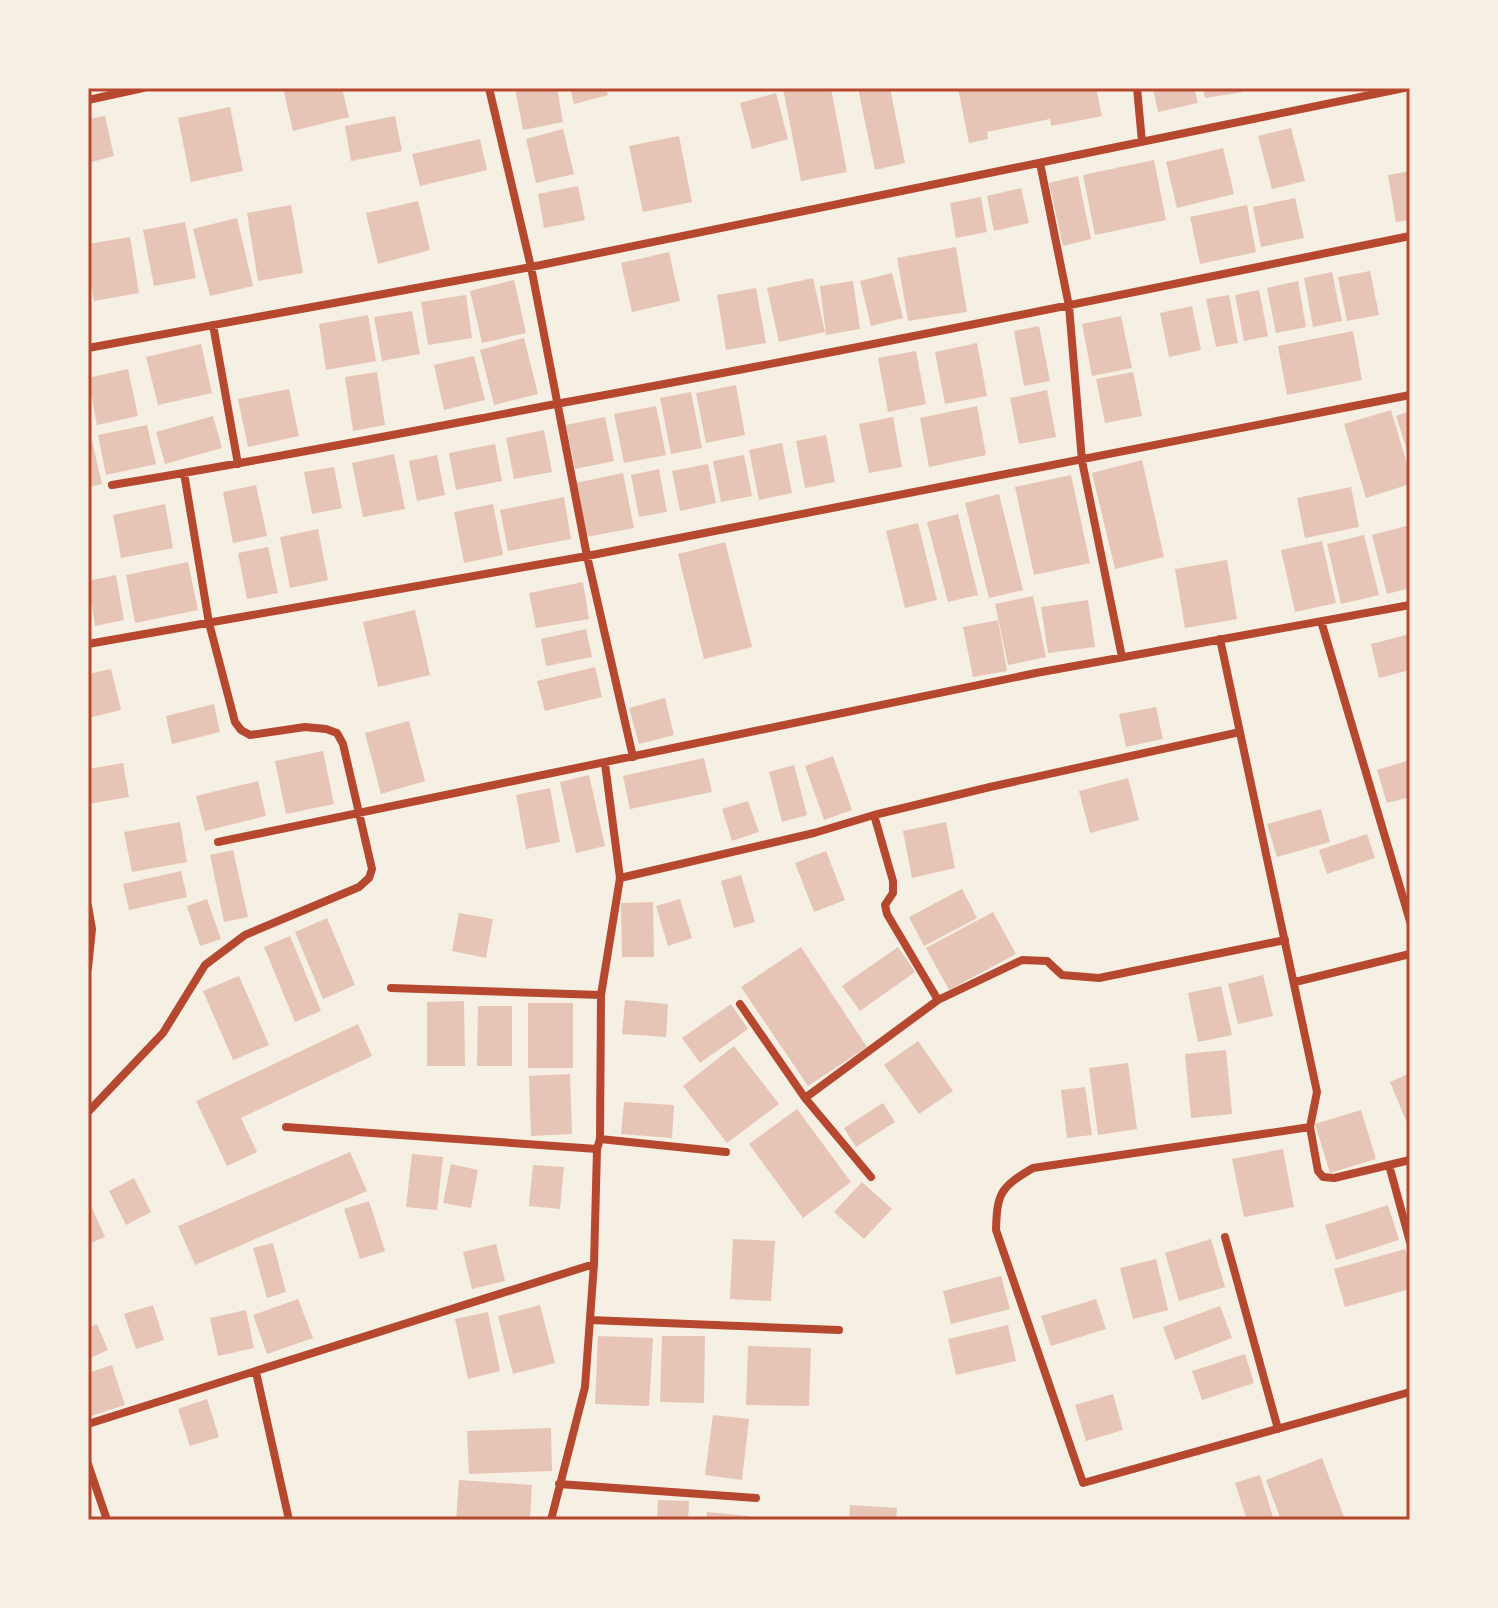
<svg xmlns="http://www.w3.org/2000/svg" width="1498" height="1608" font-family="'Asap Condensed',sans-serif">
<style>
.building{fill:#e6c5b7}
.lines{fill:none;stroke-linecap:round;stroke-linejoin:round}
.minor{stroke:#b5482f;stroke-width:8}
.neatline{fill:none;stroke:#b5482f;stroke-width:3}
</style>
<rect width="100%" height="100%" fill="#f6efe4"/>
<path class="building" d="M283,88H342L349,117L293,131Z
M515,88H557L563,122L523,130Z
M570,88H606L608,95L574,104Z
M783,88H831L847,172L801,181Z
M858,88H890L905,163L875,170Z
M958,88H1096L1102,116L1051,126L1050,119L987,132L988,139L969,143Z
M1153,88H1194L1198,103L1158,112Z
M1203,88H1243V92L1205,98Z
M776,93L788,139L752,149L740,103Z
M230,107L243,171L191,182L178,118Z
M105,116L114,156L88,163V119Z
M395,116L402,151L351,161L345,126Z
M1291,128L1305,181L1272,189L1258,136Z
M563,129L574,174L536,183L526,139Z
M679,136L692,202L643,212L629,146Z
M480,139L487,170L420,186L412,154Z
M1223,148L1234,194L1177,208L1166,162Z
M1154,160L1166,220L1095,235L1083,175Z
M1410,171V220L1396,222L1388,175Z
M1078,176L1091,239L1063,246L1049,183Z
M578,186L585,220L544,228L538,194Z
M1021,188L1029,223L994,231L987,196Z
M981,197L987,232L956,238L950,203Z
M1295,198L1304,238L1261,247L1253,207Z
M418,201L430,250L378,264L366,213Z
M291,205L303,273L258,281L247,213Z
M1247,205L1256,252L1200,264L1190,217Z
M237,218L253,286L210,296L193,229Z
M185,222L196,278L154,286L143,230Z
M130,237L139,293L94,301L88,266V244Z
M956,247L967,312L908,321L897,258Z
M669,252L680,301L632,312L621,263Z
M1370,271L1379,315L1347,321L1338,277Z
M1332,272L1342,321L1313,327L1304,278Z
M892,273L903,318L871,326L860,281Z
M813,278L825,332L779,342L767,288Z
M514,280L526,333L482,343L470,291Z
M853,281L860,329L826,335L820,286Z
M1298,281L1306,327L1276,333L1267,288Z
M756,288L766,343L726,350L717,295Z
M1259,290L1268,336L1244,341L1235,295Z
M466,295L472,338L428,345L421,302Z
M1229,295L1238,343L1216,347L1206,299Z
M1192,306L1201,350L1169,357L1160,313Z
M412,311L420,354L382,361L374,317Z
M368,315L376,361L326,370L319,324Z
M1121,316L1132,368L1092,376L1082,324Z
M1039,326L1050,381L1024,386L1014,331Z
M1353,331L1362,380L1287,395L1278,346Z
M524,338L538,394L494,405L480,350Z
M977,343L987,396L945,404L935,352Z
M201,344L212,393L158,405L146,357Z
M916,351L926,404L888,412L878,358Z
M474,356L485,400L444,410L434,365Z
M128,369L138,416L97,425L88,378Z
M377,372L385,425L353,431L345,377Z
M1133,372L1142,416L1105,423L1096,379Z
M736,385L745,435L706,443L696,393Z
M289,389L299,436L248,447L238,399Z
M1047,390L1056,437L1019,444L1010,398Z
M691,392L702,448L671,454L660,398Z
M656,406L666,455L624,463L614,414Z
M977,406L986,455L929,467L920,418Z
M1391,410L1410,474V484L1366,498L1344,424Z
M1410,411V456H1409L1396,416Z
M213,416L222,448L165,464L156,432Z
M605,417L614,461L575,469L566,425Z
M893,417L902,467L869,473L859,424Z
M147,425L156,464L106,475L98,435Z
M544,430L552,472L514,479L506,438Z
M826,435L835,482L805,488L796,441Z
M92,441L102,484L88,487V442Z
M782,443L792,493L759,500L749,450Z
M495,444L502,481L456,490L449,453Z
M394,454L405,509L363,517L352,463Z
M437,455L445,495L417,501L409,461Z
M744,455L752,496L721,502L713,461Z
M1142,460L1164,557L1115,569L1092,473Z
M708,464L716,503L680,511L672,471Z
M334,467L342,508L312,514L304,472Z
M659,469L667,512L639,517L631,475Z
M623,473L634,528L586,537L575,483Z
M1071,475L1090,563L1034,575L1015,487Z
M256,485L267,536L233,543L223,492Z
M1351,487L1359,527L1305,538L1297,498Z
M999,494L1023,590L989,598L965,503Z
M564,497L571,539L508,551L500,510Z
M165,504L173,548L121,558L113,515Z
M493,504L503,555L464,563L454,512Z
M958,514L978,595L948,602L927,522Z
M918,523L937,600L905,608L886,531Z
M1410,525V588L1387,594L1372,535Z
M318,529L328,580L290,588L280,537Z
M1364,535L1379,595L1341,604L1327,544Z
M1322,541L1336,603L1295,612L1281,550Z
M725,542L752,647L704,659L678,554Z
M268,547L278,593L247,599L238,553Z
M1227,560L1237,619L1185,628L1175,569Z
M188,562L198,610L135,623L126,575Z
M116,575L124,620L95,626L88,581Z
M583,582L589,619L536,628L529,593Z
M1033,596L1046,657L1008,665L995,604Z
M1088,600L1095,647L1048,653L1041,607Z
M415,610L430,675L378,687L363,622Z
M998,620L1007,671L973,677L963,627Z
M586,629L592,657L546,666L541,639Z
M1410,634V670L1379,678L1371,644Z
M595,667L602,697L545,711L537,681Z
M111,669L121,710L88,718V674Z
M665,698L674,735L639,744L629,708Z
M214,704L220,732L172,744L166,716Z
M1156,707L1163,739L1126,747L1119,714Z
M409,721L425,781L381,794L365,733Z
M323,751L334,804L286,814L275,761Z
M833,756L852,810L824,820L805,766Z
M704,758L712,792L630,809L623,776Z
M1410,760V797L1387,803L1377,770Z
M123,763L129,797L88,804V769Z
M794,765L807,815L782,822L769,772Z
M589,775L605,846L576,853L560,782Z
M1128,778L1139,820L1090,833L1079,791Z
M258,781L266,816L205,831L196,796Z
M550,788L560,842L526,849L516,795Z
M748,801L759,832L732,841L722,809Z
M1321,809L1330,842L1277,857L1267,824Z
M180,822L187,862L132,872L124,832Z
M946,822L955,868L912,878L903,831Z
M1367,834L1375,858L1327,874L1319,850Z
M233,850L248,917L224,922L210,855Z
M826,851L845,900L814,912L795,863Z
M181,871L187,897L129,910L123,884Z
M741,875L755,922L734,928L721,881Z
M962,889L977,918L924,946L909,917Z
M207,899L221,939L200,946L187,906Z
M680,899L692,938L668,946L656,906Z
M653,902L654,957H622L621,903Z
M993,912L1016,954L949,990L926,948Z
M459,913L493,919L486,958L452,951Z
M327,918L355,985L323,999L295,932Z
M290,936L321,1011L295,1022L264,947Z
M801,947L867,1047L808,1086L741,987Z
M898,947L915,972L860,1011L842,986Z
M1263,975L1273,1016L1238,1024L1228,984Z
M239,976L269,1045L233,1060L203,991Z
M1221,986L1232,1035L1198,1042L1188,993Z
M625,1000L668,1004L666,1037L622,1034Z
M464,1001L465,1066H427V1002Z
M528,1003H573V1068H528Z
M731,1004L748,1029L700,1063L682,1038Z
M478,1006H512V1066H477Z
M358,1024L372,1056L241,1118L257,1152L227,1166L196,1101Z
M918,1041L953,1091L919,1114L884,1065Z
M734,1046L779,1104L727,1143L683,1086Z
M1226,1050L1232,1114L1191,1118L1185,1054Z
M1128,1063L1137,1129L1098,1135L1089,1068Z
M1410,1073V1130L1390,1082Z
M570,1074L572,1134L531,1136L529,1076Z
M1085,1087L1092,1135L1067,1138L1061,1090Z
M624,1102L674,1105L672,1138L621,1134Z
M883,1103L895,1122L856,1147L844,1128Z
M797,1109L851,1182L803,1218L749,1144Z
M1361,1110L1376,1159L1330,1173L1315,1124Z
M1283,1149L1294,1207L1244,1217L1232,1159Z
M350,1152L367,1191L195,1265L178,1226Z
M412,1154L443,1157L437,1210L406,1207Z
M451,1164L478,1170L471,1208L443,1203Z
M533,1165L564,1167L560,1209L529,1206Z
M134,1178L151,1212L126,1225L109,1191Z
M862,1182L892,1209L864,1239L834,1212Z
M88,1199L105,1237L88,1244Z
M369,1201L385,1251L360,1259L344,1209Z
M1388,1205L1399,1240L1336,1260L1325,1225Z
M733,1239L775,1241L771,1301L730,1299Z
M1211,1239L1225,1287L1179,1301L1165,1253Z
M273,1243L286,1292L267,1298L253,1248Z
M496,1244L505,1281L472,1289L463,1252Z
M1405,1249L1410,1266V1289L1345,1307L1334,1269Z
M1156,1259L1168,1310L1133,1319L1120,1268Z
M1001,1276L1010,1309L951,1324L943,1291Z
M298,1299L313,1338L267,1354L253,1315Z
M1096,1299L1106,1329L1051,1346L1041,1316Z
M153,1305L164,1340L136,1349L124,1314Z
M540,1305L555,1363L513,1374L498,1316Z
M1220,1306L1232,1338L1175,1360L1163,1327Z
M246,1310L254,1348L218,1356L210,1318Z
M488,1312L500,1371L468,1379L455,1319Z
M97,1324L108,1350L88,1359V1328Z
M1008,1325L1016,1361L956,1375L948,1339Z
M598,1336L653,1338L649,1406L595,1404Z
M662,1336H705L704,1403L660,1402Z
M748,1346L811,1348L809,1406L746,1405Z
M1245,1354L1254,1383L1202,1400L1192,1371Z
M112,1365L125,1405L88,1417V1373Z
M1113,1394L1123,1430L1086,1441L1075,1405Z
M207,1399L219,1437L190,1446L178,1409Z
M713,1415L749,1419L742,1480L705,1475Z
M551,1428L552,1471L469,1474L467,1431Z
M1322,1458L1345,1520H1281L1266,1480Z
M1260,1475L1274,1520H1247L1235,1483Z
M459,1480L532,1485L530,1520H456Z
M658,1500L689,1501L688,1520H657Z
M850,1505L897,1508L896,1520H849Z
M707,1512L749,1516V1520H706Z"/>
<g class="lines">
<path class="minor" d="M489,88L531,267L587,556L633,757
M1137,88L1142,142
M88,100L143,88
M1040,163L1069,306L1082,461L1122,657
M213,325L238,464
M88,348L531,267L1404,88
M112,485C261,461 408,432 556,404C842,352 1126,294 1410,236
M1321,621L1410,921
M1220,639L1317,1092L1310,1127L1318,1171L1323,1177L1334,1178L1410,1160
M88,644L587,556L1410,395
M874,815L893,881V893L885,905L887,914L938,1000
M218,842L1036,673L1410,605
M620,878L814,833L874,815L990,787L1240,732
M88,906L92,929L88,968
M1295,982L1410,954
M391,988L601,995
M740,1004L805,1098L871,1177
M805,1098L938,1000L1022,960L1047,961L1062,975L1099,978L1285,940
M88,1112L163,1033L205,965L245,935L359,887L369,878L372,869L343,744L337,733L326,729L305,727L250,735L241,730L235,722L209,623L184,473
M286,1127L597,1149
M1310,1127L1033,1168C1001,1187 997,1192 996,1230L1083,1483L1410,1392
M600,1139L726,1152
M1389,1165L1410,1242
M1225,1237L1278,1429
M590,1320L839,1330
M256,1372L289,1520
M88,1424L594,1264
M88,1464L107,1520
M559,1484L756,1498
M551,1520L585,1387L594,1264L597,1149L600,1139L601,995L620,878L605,764"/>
</g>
<rect width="1498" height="1608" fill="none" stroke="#f6efe4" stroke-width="180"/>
<rect x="90" y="90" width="1318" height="1428" class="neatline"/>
</svg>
